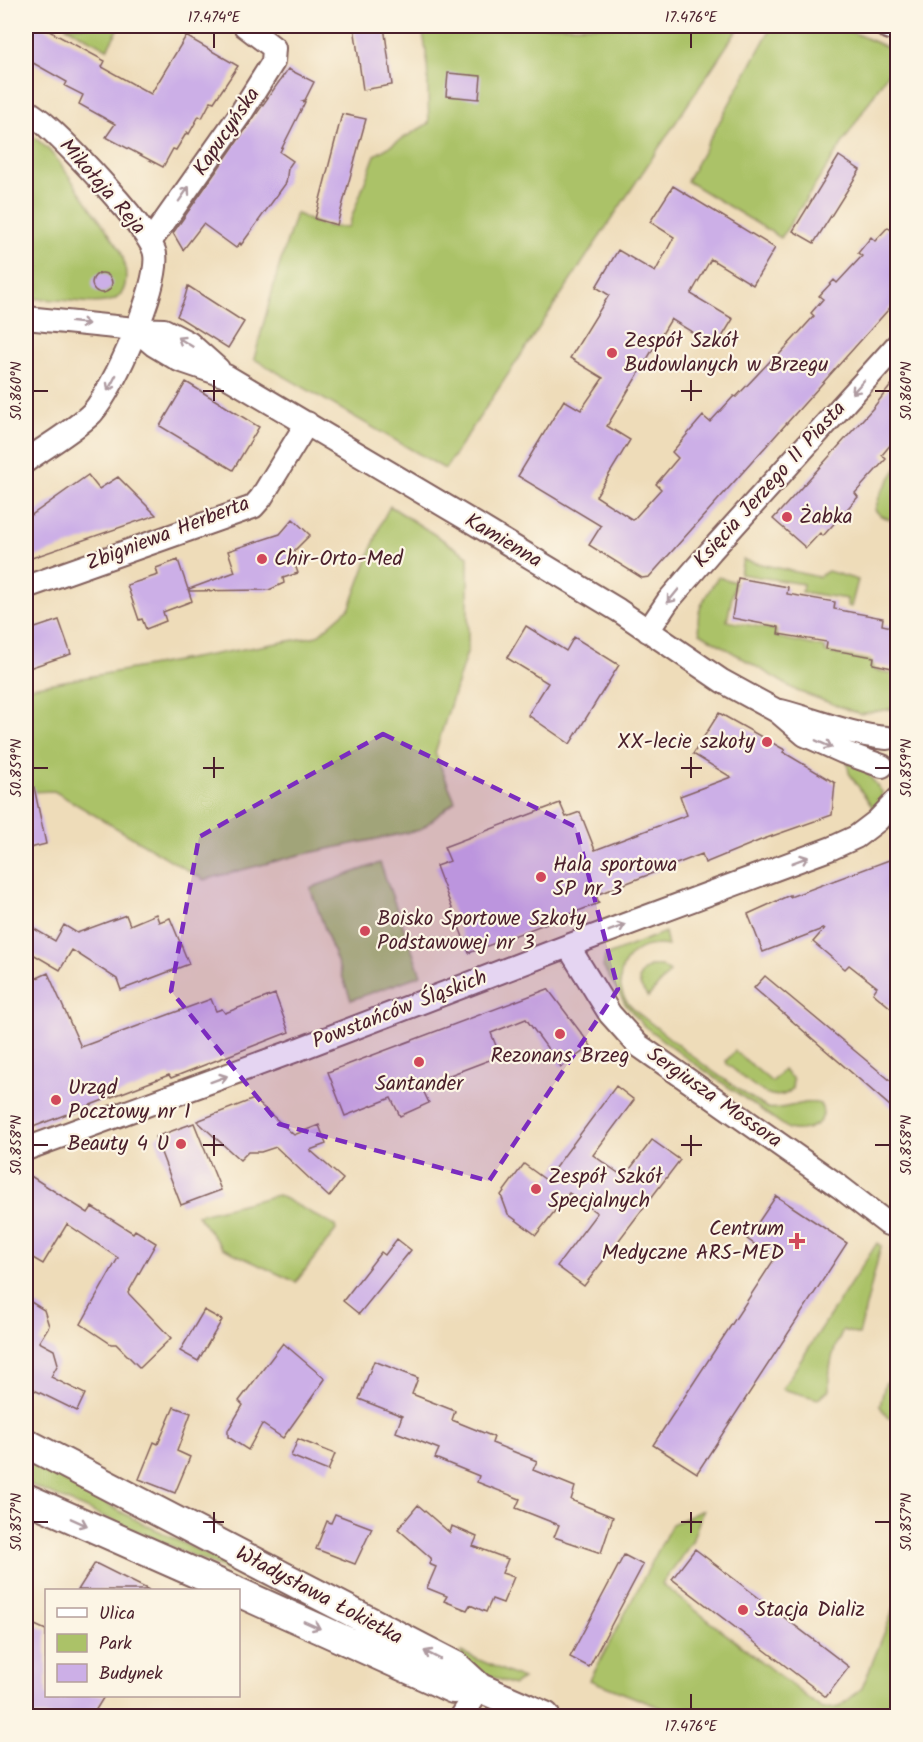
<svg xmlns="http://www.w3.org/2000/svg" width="923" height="1742" font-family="Kalam,sans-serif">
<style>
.green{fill:#abc268;stroke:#7a704a;stroke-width:1.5}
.building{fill:#ccafe7}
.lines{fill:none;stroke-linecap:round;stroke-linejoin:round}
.minor-casing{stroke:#83615d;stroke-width:26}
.major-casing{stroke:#83615d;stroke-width:32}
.minor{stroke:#fff;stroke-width:22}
.major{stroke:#fff;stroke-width:28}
.oneway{stroke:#ae9aa0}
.marked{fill:#7b2cbf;fill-opacity:0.2;stroke:#7b2cbf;stroke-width:4.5;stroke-dasharray:12 8;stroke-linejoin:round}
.ticks{fill:none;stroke:#4a1f2b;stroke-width:2}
.poi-dot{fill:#d1495b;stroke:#fcf5e5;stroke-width:2}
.labels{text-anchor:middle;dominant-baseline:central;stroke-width:4.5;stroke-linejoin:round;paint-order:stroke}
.street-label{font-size:21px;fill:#4a1f2b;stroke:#fcf5e5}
.poi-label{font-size:21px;fill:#4a1f2b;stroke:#fcf5e5;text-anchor:start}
.neatline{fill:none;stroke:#4a1f2b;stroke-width:2}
.ticks-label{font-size:15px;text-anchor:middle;fill:#4a1f2b}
</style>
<rect width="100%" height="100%" fill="#fcf5e5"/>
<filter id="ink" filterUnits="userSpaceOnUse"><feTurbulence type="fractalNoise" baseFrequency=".0167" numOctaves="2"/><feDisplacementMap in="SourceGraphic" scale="12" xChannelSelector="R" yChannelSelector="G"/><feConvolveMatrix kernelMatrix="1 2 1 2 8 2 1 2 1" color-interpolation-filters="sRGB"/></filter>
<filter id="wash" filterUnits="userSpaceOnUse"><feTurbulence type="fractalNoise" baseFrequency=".008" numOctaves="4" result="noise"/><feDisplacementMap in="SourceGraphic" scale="24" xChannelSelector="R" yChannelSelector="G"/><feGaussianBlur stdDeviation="1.35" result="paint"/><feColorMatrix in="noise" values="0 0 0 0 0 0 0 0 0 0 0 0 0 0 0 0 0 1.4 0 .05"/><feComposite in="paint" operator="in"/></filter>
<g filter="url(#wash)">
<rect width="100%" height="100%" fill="#eedcb9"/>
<path class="green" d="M65,26H120L107,49Z
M421,26H740L445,469L254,359L278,270L296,213C313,223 327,229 348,227L375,155L429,123C427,91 430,57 421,26Z
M772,26H838L898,52L897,59L781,238L687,181Z
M26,130L48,149L59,162L120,249C127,267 133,299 105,302C94,304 83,302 72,301C57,300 41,299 26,298Z
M897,468V522L881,516L875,510L880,494Z
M390,506L468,556V649L435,753L455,801L420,830L299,855L204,880L54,791L26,792V688L317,636L350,607L382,521Z
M743,560L818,577L828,571L858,580L851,607L847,606V599L802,592L803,584L740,574Z
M718,577L735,582L727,621L776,630V637L826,648L825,652L871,661L873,670L897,674V708L860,714L797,691L700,633C693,611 706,596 718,577Z
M847,761L864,769L882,792L881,801L875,811L849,773Z
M380,863L421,975L351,1000L310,888Z
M665,932L668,946C653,943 637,946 627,960C620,969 618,984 623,995C628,1007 642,1016 652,1024C688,1054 727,1083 767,1108C785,1112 804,1098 820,1104C832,1123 804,1134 789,1129L682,1055L643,1025L626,1005L603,967L605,956Z
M652,966H661L670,972L648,997C636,983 635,974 652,966Z
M735,1051L772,1082L783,1070L793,1079L792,1089C773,1110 744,1077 727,1064L726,1061Z
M278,1195L335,1226L336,1230L296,1282L222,1248L197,1215Z
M877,1243L881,1246L859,1335L843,1330C832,1350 828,1368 829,1390L818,1399L782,1389Z
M897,1377H898L897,1422L887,1417L880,1406L885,1384L892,1378Z
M26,1460L138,1521L258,1580L256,1583L26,1483Z
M703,1510L692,1542L662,1584L822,1709L840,1707L862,1688L897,1601V1716H682L590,1680L672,1524Z
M461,1652L523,1679L513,1685L460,1664Z"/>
<g id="blocks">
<path class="building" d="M26,26H40L105,61L102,67L151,94L186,36L238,66L214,102L211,101L202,118L199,116L189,134L187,132L176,150L173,149L163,167L106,137L115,124L79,104L83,95L65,86L67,82L26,59Z
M354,26H384L392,85L363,90Z
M288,69L314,82L305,100L302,101L305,102L280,152L293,161L288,168L286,183L241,245L240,243L236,248L203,224L183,250L173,233Z
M448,73L481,76L479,99L446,96Z
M342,114L366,119L337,225L315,219Z
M839,156L860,170L814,243L793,231Z
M673,186L775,248L753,285L711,259L691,294L733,319L716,347L671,319L607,426L630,440L596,496L633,520L661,489L656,484L678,458L672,452L703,416L710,422L734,396L736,397L775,356L777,357L814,316L811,313L823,299L819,296L834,280L837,283L849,270L862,256L858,253L871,237L875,241L888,227L897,236V300L649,577L642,578L589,545L601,526L518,476L564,400L581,410L603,378L570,358L609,295L596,287L618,250L655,272L674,237L650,222Z
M92 283a10 10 0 1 1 20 0a10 10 0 1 1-20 0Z
M188,286L244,322L228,348L177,316L184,300Z
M897,378V437L882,455L886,459L855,493L858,497L823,536L820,533L806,548L773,519L873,408Z
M186,382L259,427L233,470L160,426Z
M88,475L99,489L118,477L156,515L26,560V519Z
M293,519L310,535L291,554L298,573L283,578L284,583L269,590L189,591V589L235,572L228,551L280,534Z
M178,560L192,601L163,612L166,621L146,629L142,619L139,620L127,585L158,575L156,568Z
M738,578L788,587L787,594L835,602L834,609L883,618L882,625L897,628V669L873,664L874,657L826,649L827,642L778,634L779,627L732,618Z
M59,620L71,654L26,669V631Z
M526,626L566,651L574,637L619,665L570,744L528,715L548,683L507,658Z
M719,713L785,750L783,752L835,783L832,815L761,840L705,863L702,854L596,895L599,903L469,953L436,866L450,861L444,847L560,803L566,817L580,812L595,850L687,815L680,796L731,777L693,754Z
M34,787L46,844L26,849V788Z
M897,857V1013L873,993L877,987L849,965L845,969L813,942L825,928L763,952L748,914L790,895V897Z
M156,914L159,922L170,918L189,964L121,990L117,979L72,950L60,970L26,950V924L55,941L64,925L77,933L126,915L130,925Z
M48,973L81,1047L211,999L216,1011L222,1009L225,1013L275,994L289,1032L171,1078L169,1075L33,1127L26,1108V983Z
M765,976L897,1086V1112L754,988Z
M548,989L591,1046L561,1067L526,1019L491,1033L500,1056L421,1086L429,1103L400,1116L391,1098L345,1116L328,1072Z
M616,1086L634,1100L593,1155L624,1177L652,1140L680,1160L584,1286L557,1266L597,1213L569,1193L536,1235L508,1214L501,1195L524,1164L546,1180Z
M254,1099L294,1135L319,1125L326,1144L310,1150L343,1179L329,1197L276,1147L261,1152H248L240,1160L197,1121Z
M194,1123L221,1190L181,1205L155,1137Z
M26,1173L88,1213L92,1207L133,1233L135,1230L156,1243L128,1293L171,1338L140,1368L116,1344H111L81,1324L118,1258L67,1224L43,1264L26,1254Z
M776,1196L847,1243L697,1473L653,1445L775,1258L747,1239Z
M397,1239L411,1250L359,1314L343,1301L381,1252L385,1255Z
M26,1299L44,1310L49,1326L39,1342L54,1350L58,1364L51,1377L85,1394L77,1411L26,1386Z
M204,1310L222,1320L198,1361L180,1351Z
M283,1343L325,1379L283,1438L262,1424L248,1450L228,1437V1430L243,1405L239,1401Z
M374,1361L418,1378L412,1394L455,1411L452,1420L494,1437L492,1443L537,1461L533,1470L575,1487L571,1500L613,1517L601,1553L554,1537L559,1525L516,1508L520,1499L477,1482L479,1476L435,1458L439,1449L396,1432L402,1416L359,1399Z
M174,1407L191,1413L177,1451L190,1457L175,1493L139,1479L154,1442L158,1444Z
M298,1439L335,1454L328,1471L291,1456Z
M418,1505L450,1533L452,1526L477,1537L473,1546L508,1559L502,1573L514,1577L503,1603L492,1599L486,1612L470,1605L467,1610L444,1601L447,1596L427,1588L436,1567L429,1564L431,1558L398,1529Z
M335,1514L372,1528L355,1564L316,1549L327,1521L331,1523Z
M695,1549L849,1667L826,1697L672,1579Z
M624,1555L643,1565L589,1667L570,1657Z
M95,1563L149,1590H78Z
M26,1621L46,1630V1695H105L92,1716H26Z"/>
</g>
</g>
<g filter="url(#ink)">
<use href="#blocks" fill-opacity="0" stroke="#83615d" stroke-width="1.5"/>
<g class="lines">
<defs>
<path id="minor" d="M885,26L898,31
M26,110C33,115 41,120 47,126C68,145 152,231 155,254C160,285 114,389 92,413C75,430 45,447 26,461
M150,242L241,113L273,62L274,48L245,26
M26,318L135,329L164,330L189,343L218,369
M135,329L154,345L179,360L226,376L474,523L618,610L722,681L777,711L805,735L843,752L882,766
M26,587L253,507L261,498L307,423
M648,631L668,601L711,551L898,344
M781,711C816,720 850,735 887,738
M568,946L610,1014L638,1045L840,1187L888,1224
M26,1149L294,1051L568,946L832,848L856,837L877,821L898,799
M462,1716L480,1688"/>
<path id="major" d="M26,1443L456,1666L480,1688L545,1716
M26,1498L234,1590
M238,1592L453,1689L480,1688"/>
</defs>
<use href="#minor" class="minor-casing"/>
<use href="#major" class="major-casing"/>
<use href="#minor" class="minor"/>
<use href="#major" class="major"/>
</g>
<defs><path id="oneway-shaft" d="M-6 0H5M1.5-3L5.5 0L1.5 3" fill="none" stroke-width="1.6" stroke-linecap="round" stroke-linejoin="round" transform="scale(1.5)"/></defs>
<g class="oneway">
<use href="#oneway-shaft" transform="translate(184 194) rotate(-55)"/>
<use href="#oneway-shaft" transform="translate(80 323) rotate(6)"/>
<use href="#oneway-shaft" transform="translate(185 342) rotate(-148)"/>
<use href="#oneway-shaft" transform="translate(112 383) rotate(118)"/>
<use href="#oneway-shaft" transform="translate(858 387) rotate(132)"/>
<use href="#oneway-shaft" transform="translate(673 596) rotate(129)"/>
<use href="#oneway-shaft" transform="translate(824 744) rotate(24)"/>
<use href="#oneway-shaft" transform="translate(800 860) rotate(-21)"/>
<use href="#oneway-shaft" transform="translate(617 928) rotate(-21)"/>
<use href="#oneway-shaft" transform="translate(219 1079) rotate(-20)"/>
<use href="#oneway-shaft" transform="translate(79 1522) rotate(24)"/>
<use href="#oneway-shaft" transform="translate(312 1625) rotate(24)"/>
<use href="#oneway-shaft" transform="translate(432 1655) rotate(-153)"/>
</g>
</g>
<path class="marked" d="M383,734L576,827L618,989L489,1181L279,1124L171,991L199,837Z"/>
<path class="ticks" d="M214,33V48M691,33V48M214,380V401M691,380V401M33,391H48M203,391H224M681,391H702M875,391H890M214,757V778M691,757V778M33,768H48M203,768H224M681,768H702M875,768H890M214,1135V1156M691,1135V1156M33,1145H48M203,1145H224M681,1145H702M875,1145H890M214,1512V1533M691,1512V1533M33,1522H48M203,1522H224M681,1522H702M875,1522H890M691,1694V1709"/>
<g class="poi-dot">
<circle cx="612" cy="353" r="6"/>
<circle cx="787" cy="517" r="6"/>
<circle cx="262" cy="559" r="6"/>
<circle cx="767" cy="742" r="6"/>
<circle cx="541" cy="877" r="6"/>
<circle cx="365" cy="931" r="6"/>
<circle cx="560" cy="1034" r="6"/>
<circle cx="419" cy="1062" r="6"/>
<circle cx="56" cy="1100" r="6"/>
<circle cx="181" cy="1144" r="6"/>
<circle cx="536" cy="1189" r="6"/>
<path d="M794 1232h6v6h6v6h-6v6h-6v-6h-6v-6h6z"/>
<circle cx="743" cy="1610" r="6"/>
</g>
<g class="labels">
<g class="street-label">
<text transform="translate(227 132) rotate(-56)">Kapucyńska</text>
<text transform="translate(102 187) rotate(49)">Mikołaja Reja</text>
<text transform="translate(770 485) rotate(-48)">Księcia Jerzego II Piasta</text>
<text transform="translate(168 534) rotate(-21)">Zbigniewa Herberta</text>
<text transform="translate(503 541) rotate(31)">Kamienna</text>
<text transform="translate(400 1010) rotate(-21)">Powstańców Śląskich</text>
<text transform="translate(714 1098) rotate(35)">Sergiusza Mossora</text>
<text transform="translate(319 1596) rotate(28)">Władysława Łokietka</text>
</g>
<g class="poi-label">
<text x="624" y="341">Zespół Szkół<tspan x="624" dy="24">Budowlanych w Brzegu</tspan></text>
<text x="799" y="517">Żabka</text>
<text x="274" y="559">Chir-Orto-Med</text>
<text x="755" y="742" text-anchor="end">XX-lecie szkoły</text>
<text x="553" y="865">Hala sportowa<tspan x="553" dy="24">SP nr 3</tspan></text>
<text x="377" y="919">Boisko Sportowe Szkoły<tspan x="377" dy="24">Podstawowej nr 3</tspan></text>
<text x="560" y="1056" text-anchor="middle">Rezonans Brzeg</text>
<text x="419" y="1084" text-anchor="middle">Santander</text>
<text x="68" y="1088">Urząd<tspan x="68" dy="24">Pocztowy nr 1</tspan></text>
<text x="169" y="1144" text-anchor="end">Beauty 4 U</text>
<text x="548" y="1177">Zespół Szkół<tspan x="548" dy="24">Specjalnych</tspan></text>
<text x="784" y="1229" text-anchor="end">Centrum<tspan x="784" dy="24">Medyczne ARS-MED</tspan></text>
<text x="755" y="1610">Stacja Dializ</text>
</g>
</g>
<rect width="923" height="1742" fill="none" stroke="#fcf5e5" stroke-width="66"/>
<rect x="45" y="1589" width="195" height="108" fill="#fcf5e5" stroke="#b59f9b" stroke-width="1.5"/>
<rect x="57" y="1608" width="30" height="9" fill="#ffffff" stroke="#b59f9b" stroke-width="1.5"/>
<text x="99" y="1619" font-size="18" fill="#4a1f2b">Ulica</text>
<rect x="57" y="1634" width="30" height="18" fill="#abc268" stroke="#b59f9b" stroke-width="1.5"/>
<text x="99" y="1649" font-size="18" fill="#4a1f2b">Park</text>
<rect x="57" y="1664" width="30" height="18" fill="#ccafe7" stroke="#b59f9b" stroke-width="1.5"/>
<text x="99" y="1679" font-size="18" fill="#4a1f2b">Budynek</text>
<rect x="33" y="33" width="857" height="1676" class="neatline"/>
<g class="ticks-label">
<text x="214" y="22">17.474°E</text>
<text x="691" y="22">17.476°E</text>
<text transform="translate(16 391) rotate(-90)" y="5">50.860°N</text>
<text transform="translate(906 391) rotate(-90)" y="5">50.860°N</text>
<text transform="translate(16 768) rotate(-90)" y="5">50.859°N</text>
<text transform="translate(906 768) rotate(-90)" y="5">50.859°N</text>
<text transform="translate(16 1145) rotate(-90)" y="5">50.858°N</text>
<text transform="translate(906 1145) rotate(-90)" y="5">50.858°N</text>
<text transform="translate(16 1522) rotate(-90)" y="5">50.857°N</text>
<text transform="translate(906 1522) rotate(-90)" y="5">50.857°N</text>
<text x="691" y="1731">17.476°E</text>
</g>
</svg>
